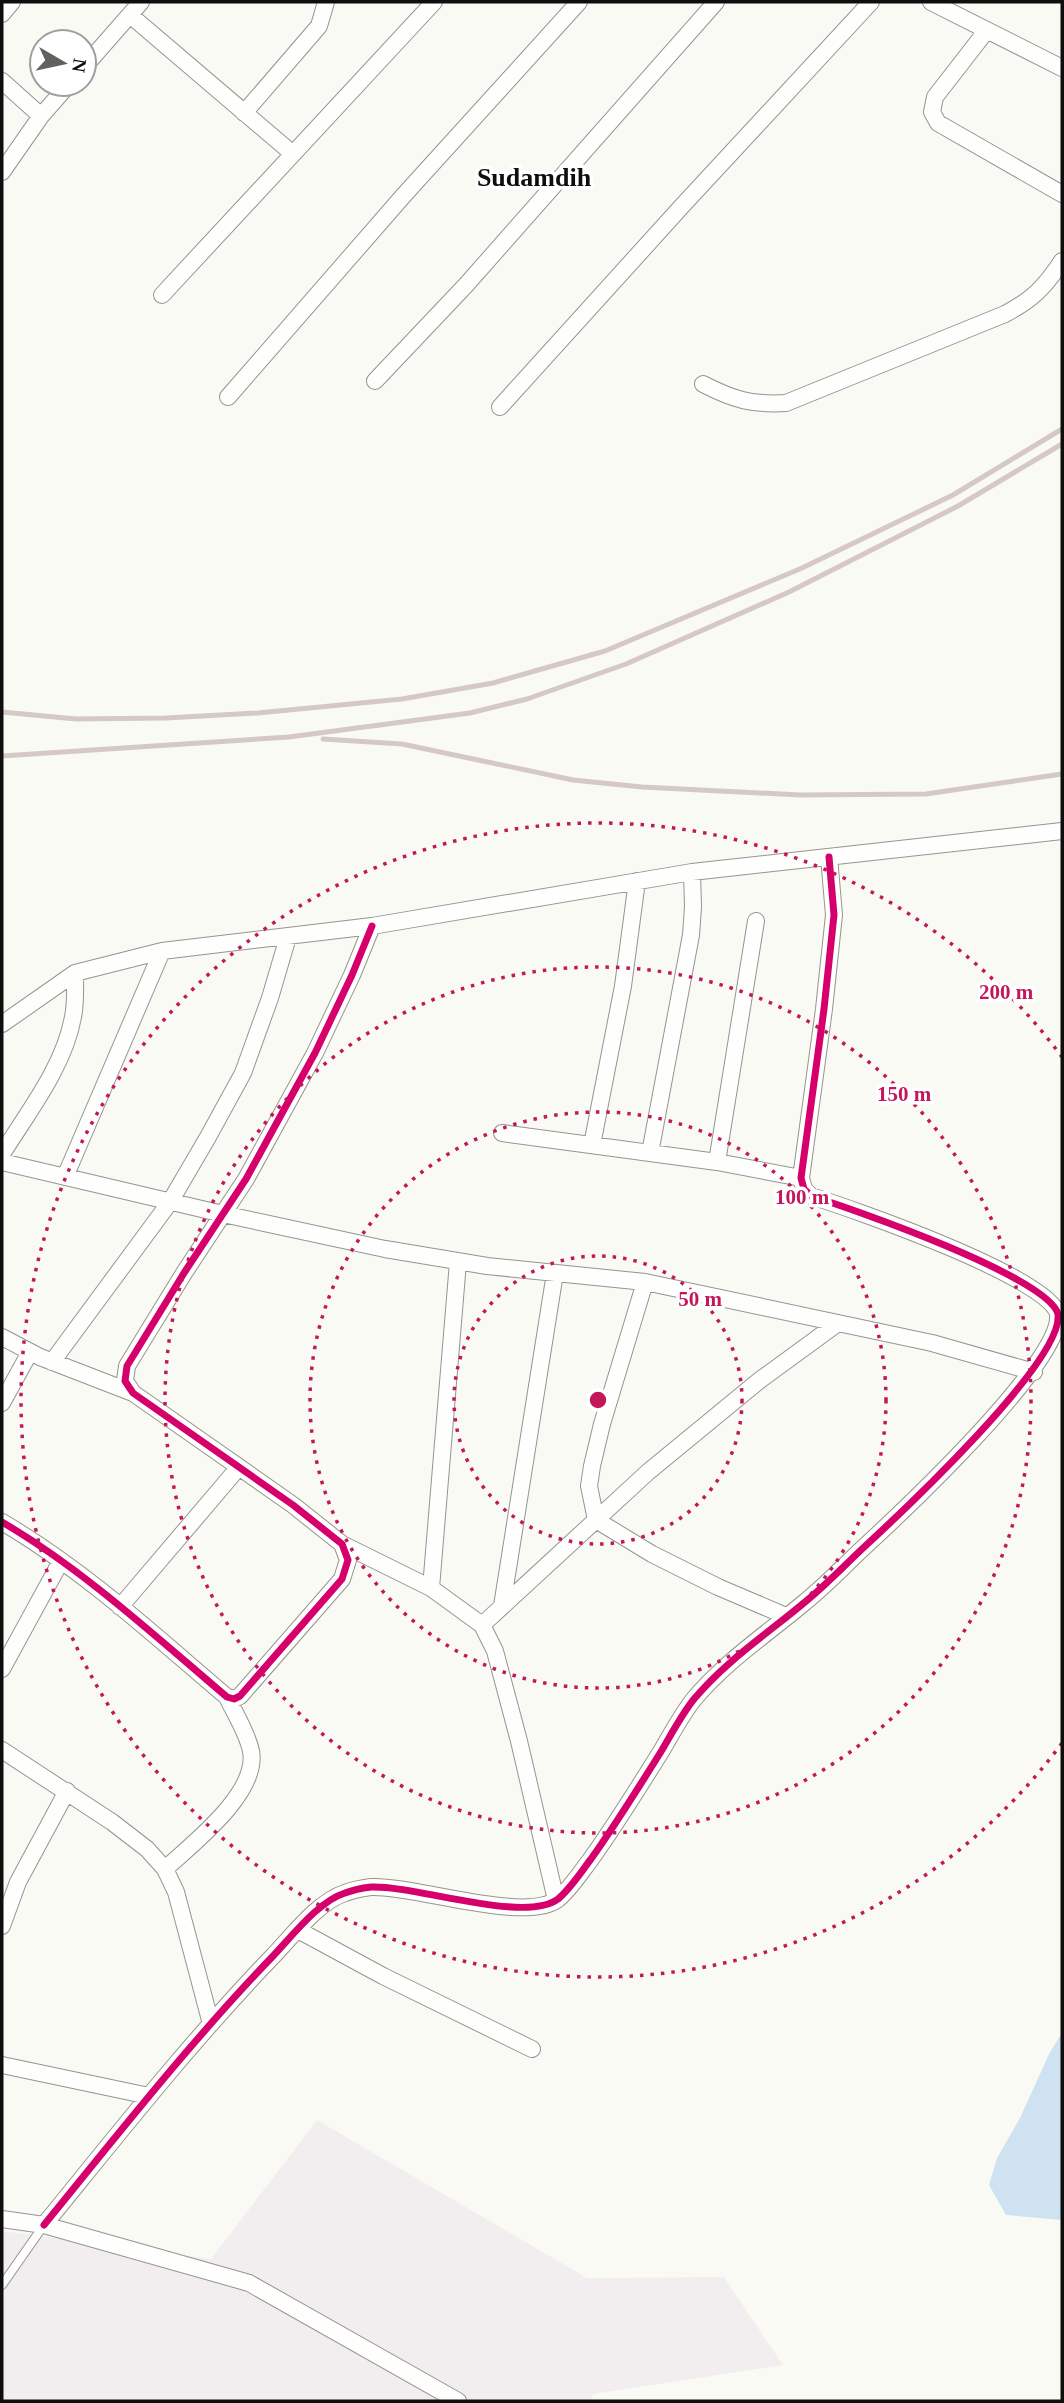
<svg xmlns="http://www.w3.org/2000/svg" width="1064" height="2403" font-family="'Times New Roman',serif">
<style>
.industrial{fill:#f2eef0}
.water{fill:#cee2f1}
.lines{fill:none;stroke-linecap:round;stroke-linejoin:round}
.service-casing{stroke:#949492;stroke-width:10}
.minor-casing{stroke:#949492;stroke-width:18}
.service{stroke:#fefefd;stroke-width:8}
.minor{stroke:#fefefd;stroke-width:16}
.rail{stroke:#d5c8c6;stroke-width:5}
.cycleway-casing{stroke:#fff;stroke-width:11}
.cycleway{stroke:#d6006c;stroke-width:7}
.ring{fill:none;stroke:#c2185b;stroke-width:3.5;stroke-dasharray:3.5 7}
.labels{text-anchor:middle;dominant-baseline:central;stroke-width:7;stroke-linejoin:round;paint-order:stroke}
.district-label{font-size:26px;font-weight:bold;fill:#0e0e0e;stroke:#fff}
.centre{fill:#c2185b;stroke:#fff;stroke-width:3.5}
.ring-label{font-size:21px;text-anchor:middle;font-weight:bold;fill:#c2185b;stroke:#fff;stroke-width:7;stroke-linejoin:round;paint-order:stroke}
</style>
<rect width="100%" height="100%" fill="#fafaf4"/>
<path class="industrial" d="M317,2120L587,2278L724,2277L783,2365L593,2394L591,2401H2V2231L211,2259Z"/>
<path class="water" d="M1062,2033V2220L1006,2215L989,2185L997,2158L1020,2118L1050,2052Z"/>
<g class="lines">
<defs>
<path id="service" d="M2,2285L44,2225"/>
<path id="minor" d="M931,2L1062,68
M2,14L12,2
M130,15L293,154
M987,30L935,97L932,112L938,123L1062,194
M84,67L141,2
M2,81L41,116
M244,113L319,26L326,2
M2,172L41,116L69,84
M162,295L434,2
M375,381L466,285L716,2
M703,384C734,400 752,405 786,403L1005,314C1032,300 1045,287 1062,261
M228,397L404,195L579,2
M500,407L682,206L871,2
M2,1024L75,973L162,951L372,926L692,872L1062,831
M502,1133L717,1162L801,1178
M592,1145L623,986L637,881
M650,1153L691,935L693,907L692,872
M2,1154C28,1112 64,1067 73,1017C76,1003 75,988 75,973
M2,1162L223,1214L385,1249L487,1266L645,1282L932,1343L1034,1372
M717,1162L756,921
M65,1177L162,951
M645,1282L602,1424L592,1466L589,1486L596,1520L652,1554L718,1587L786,1616
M2,1337L40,1357L133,1393
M52,1362L170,1202L208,1137L243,1073L270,998L288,937
M2,1403L30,1352
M2,1522C84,1570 155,1636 227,1697L234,1699L240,1696L342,1579L348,1560L342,1544L293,1505L133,1393L125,1381L127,1366L184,1273L246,1179L315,1053L352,975L372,926
M342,1544L431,1588L482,1625L495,1651L519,1741L556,1900
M431,1588L458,1262
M502,1606L555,1273
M120,1607L239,1467
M482,1625L648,1472L760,1380L838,1323
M2,1669L61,1561
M2,1750L112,1822L147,1849L165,1869L176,1892L211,2024
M165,1869C192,1844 259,1793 251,1751C247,1732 235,1714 227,1697
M2,1926L18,1882L67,1791
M298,1930L383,1976L532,2049
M2,2065L149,2096
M2,2219L44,2225L249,2283L458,2401
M44,2225C119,2133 192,2040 274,1955C293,1935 319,1901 345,1893C353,1890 363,1888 371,1887C415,1885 525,1924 558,1899C571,1888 581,1872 591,1859C616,1824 639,1787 662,1750C672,1733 682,1714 694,1699C727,1660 767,1634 805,1602C825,1586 843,1567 862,1549C899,1515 1064,1361 1058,1314C1048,1277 853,1209 811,1196L804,1189L801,1178L824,1009L834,915L829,857"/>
</defs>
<use href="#service" class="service-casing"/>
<use href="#minor" class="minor-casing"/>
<use href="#service" class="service"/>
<use href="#minor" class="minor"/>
<path class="rail" d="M2,712L76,719L166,718L258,713L402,699L493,683L605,651L802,568L953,495L1062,429
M323,739L402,744L573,780L642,787L800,795L926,794L1062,774
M2,756L289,737L470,713L527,699L626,664L789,592L958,506L1062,444"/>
<defs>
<path id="cycleway" d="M2,1522C84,1570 155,1636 227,1697L234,1699L240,1696L342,1579L348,1560L342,1544L293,1505L133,1393L125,1381L127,1366L184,1273L246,1179L315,1053L352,975L372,926
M44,2225C119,2133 192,2040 274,1955C293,1935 319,1901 345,1893C353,1890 363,1888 371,1887C415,1885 525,1924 558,1899C571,1888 581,1872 591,1859C616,1824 639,1787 662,1750C672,1733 682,1714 694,1699C727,1660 767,1634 805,1602C825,1586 843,1567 862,1549C899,1515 1064,1361 1058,1314C1048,1277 853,1209 811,1196L804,1189L801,1178L824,1009L834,915L829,857"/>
</defs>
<use href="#cycleway" class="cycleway-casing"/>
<use href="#cycleway" class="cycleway"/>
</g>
<g class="ring">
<circle cx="598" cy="1400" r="144"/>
<circle cx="598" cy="1400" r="288"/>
<circle cx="598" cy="1400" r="433"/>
<path d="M1062 1743A577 577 0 1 1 1062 1057"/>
</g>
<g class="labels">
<g class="district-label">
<text x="534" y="177">Sudamdih</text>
</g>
</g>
<circle cx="598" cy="1400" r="10" class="centre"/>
<g class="ring-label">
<text x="1006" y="999">200 m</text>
<text x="904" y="1101">150 m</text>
<text x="802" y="1204">100 m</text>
<text x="700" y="1306">50 m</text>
</g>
<rect width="1064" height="2403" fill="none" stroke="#0e0e0e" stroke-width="7"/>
<g transform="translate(63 63) rotate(99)"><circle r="33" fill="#ffffff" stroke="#9f9f9f" stroke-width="2"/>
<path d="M0-5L12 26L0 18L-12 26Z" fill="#61615e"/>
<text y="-10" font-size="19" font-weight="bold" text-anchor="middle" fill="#0e0e0e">N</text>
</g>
</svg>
